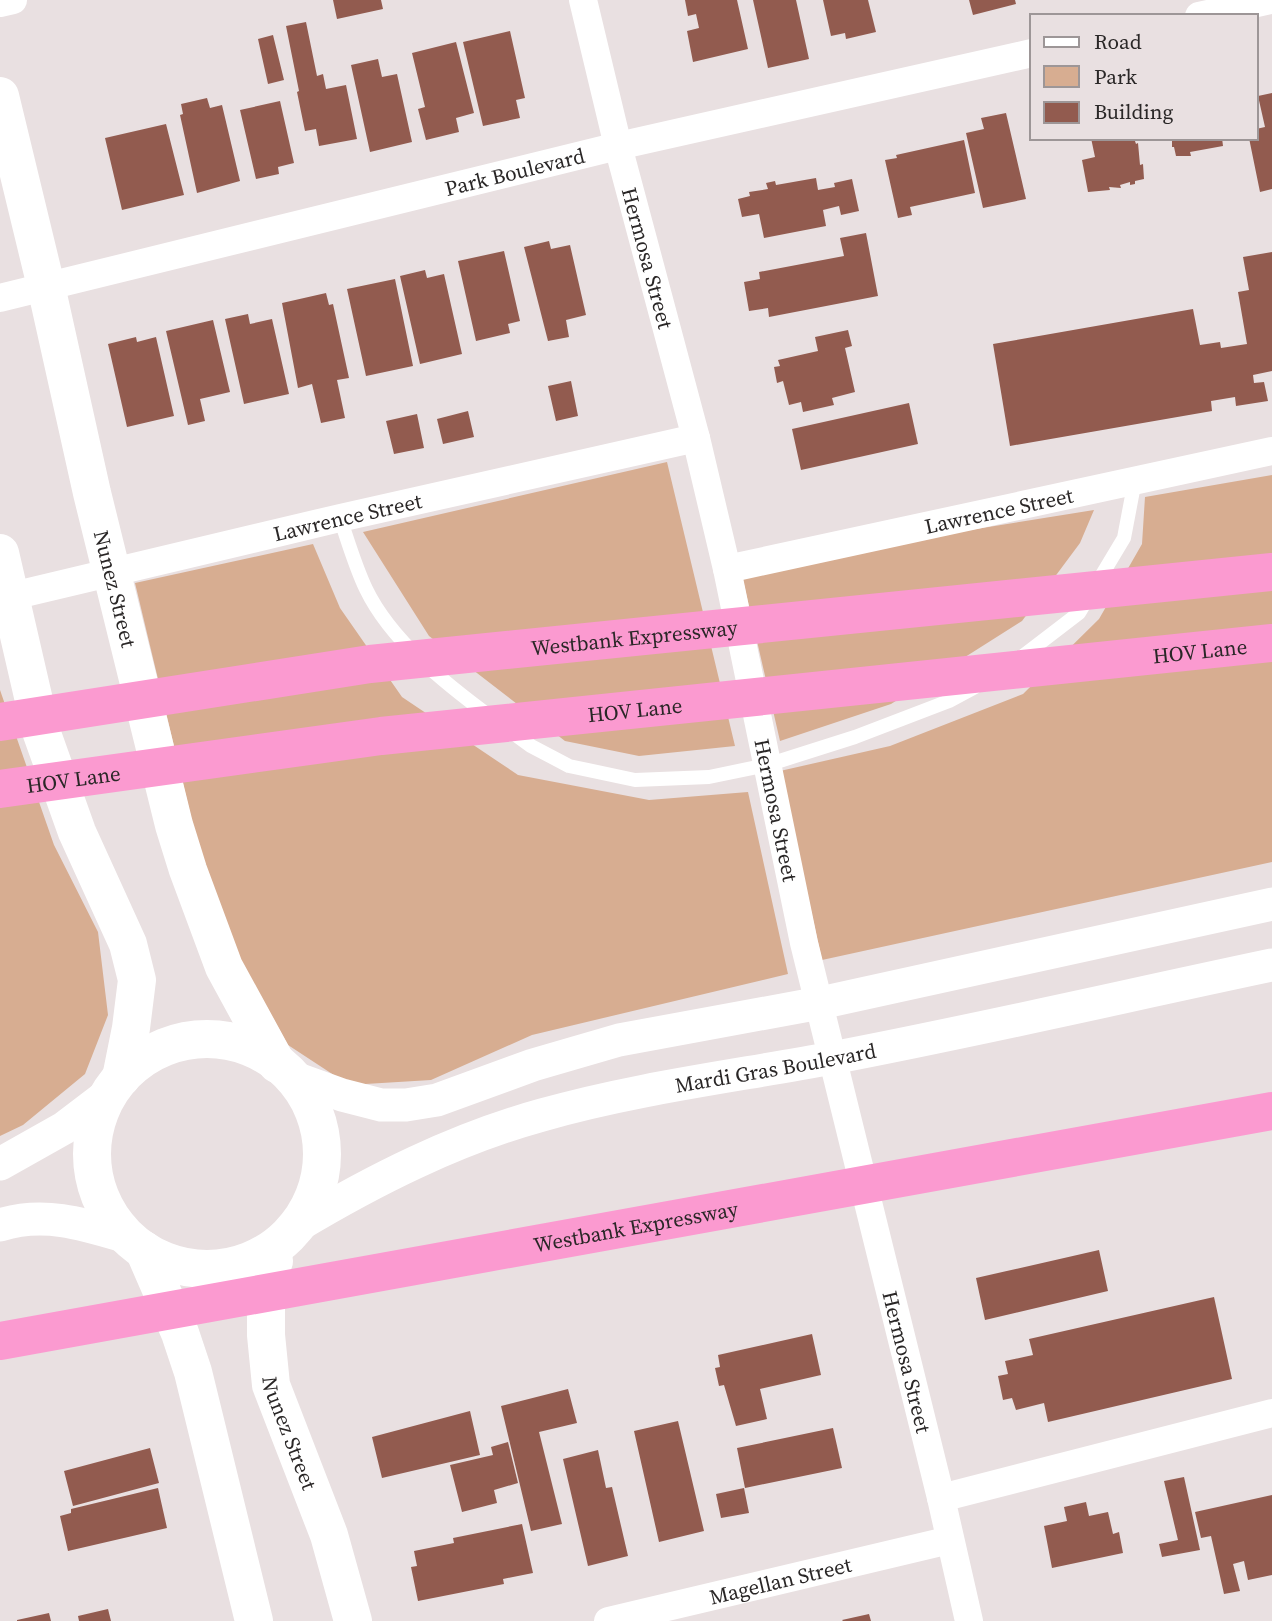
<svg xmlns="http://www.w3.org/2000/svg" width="1272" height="1621" font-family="'Source Serif 4',serif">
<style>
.green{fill:#d7ad91}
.building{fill:#925b4f}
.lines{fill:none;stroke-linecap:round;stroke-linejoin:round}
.service{stroke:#fff;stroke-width:14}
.minor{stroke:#fff;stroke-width:28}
.tertiary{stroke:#fff;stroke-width:33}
.secondary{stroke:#fff;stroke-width:38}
.motorway{stroke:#fb9ad0;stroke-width:38}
.labels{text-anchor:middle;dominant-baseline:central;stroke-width:7;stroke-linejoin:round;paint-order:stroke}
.street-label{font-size:21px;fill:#2a2727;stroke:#e9e0e1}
</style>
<rect width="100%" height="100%" fill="#e9e0e1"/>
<path class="green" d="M667,462L735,746L639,756L565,741L429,636L363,532Z
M1272,475V862L822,960L780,771L890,746L1023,694L1099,619L1142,544L1145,497Z
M1094,510L1080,543L1022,621L891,704L780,741L740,567Z
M313,544L340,608L402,697L518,775L649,800L748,792L788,974L532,1035L431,1080L349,1085L288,1045L241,961L197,842L135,583Z
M0,690L54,845L98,932L108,1015L85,1074L23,1125L0,1136Z"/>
<path class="building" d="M333,0H381L383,9L337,19Z
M685,0H737L748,49L693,62L687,31L699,28L696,14L688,16Z
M753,0H796L809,59L768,68Z
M823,0H868L876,32L846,39L845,33L831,36Z
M969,0H1015L1016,4L973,15Z
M306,22L317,76L323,74L326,89L346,85L357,139L319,146L316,129L305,131L297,92L299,91L286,26Z
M510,31L525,98L516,100L520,118L483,126L463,42Z
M273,35L284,80L268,84L258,39Z
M456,42L474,113L456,118L459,132L426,140L418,109L425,107L412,53Z
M378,59L382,77L397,74L412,142L370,152L351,65Z
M1272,93V189L1260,192L1249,138H1256V129L1265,127L1258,96Z
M207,98L210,108L222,105L240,181L197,193L180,115L183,114L181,104Z
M280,101L294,163L278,167L279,174L256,179L240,110Z
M1006,113L1026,199L983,208L966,133L984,129L981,118Z
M166,124L184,195L122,210L105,138Z
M1091,138H1134L1136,144L1138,143L1140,165L1143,164L1144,179L1135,181V184L1130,185V182L1120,185L1121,188L1109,187L1110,190L1088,192L1082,160L1095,157Z
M1172,138H1222L1223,146L1190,152L1191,156H1176L1174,147H1172Z
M964,140L975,193L910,207L912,215L898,218L885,160L897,158L896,155Z
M816,178L818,190L835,187L834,183L852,179L859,211L841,215L839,206L823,210L826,226L764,238L759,214L742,217L738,199L750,196L749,192L768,189L766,183L775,181L776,185Z
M866,233L878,296L769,317L768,308L749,311L744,282L760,279L759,272L844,256L840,238Z
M549,241L551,249L570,245L586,315L566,320L569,337L548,341L524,247Z
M504,251L520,321L508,324L510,333L476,341L458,261Z
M1272,252V371L1253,375L1254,383L1264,382L1268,401L1236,406L1235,397L1211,401L1212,411L1010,446L993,344L1193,309L1200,345L1220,342L1221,348L1247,344L1238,292L1249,290L1243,257Z
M425,270L427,278L444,274L462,354L420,364L400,276Z
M395,279L413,366L366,376L347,289Z
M326,293L329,305L333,304L349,378L337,380L345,418L321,423L312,384L298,388L282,303Z
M248,314L250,324L272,319L289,394L244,404L225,319Z
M213,320L230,392L200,399L205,421L188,425L166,331Z
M848,330L852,346L845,348L855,392L832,398L834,405L803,412L801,402L789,405L783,381L777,383L774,367L780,366L778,360L818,351L815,337Z
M136,337L137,342L156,337L174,416L127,427L108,344Z
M571,381L578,416L556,421L548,386Z
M909,403L918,444L801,470L792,429Z
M468,411L474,437L443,444L437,419Z
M417,414L424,448L394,454L386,421Z
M1099,1250L1108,1291L985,1320L976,1278Z
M1214,1297L1232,1379L1048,1422L1044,1403L1016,1410L1012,1398L1003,1400L998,1376L1008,1374L1005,1361L1033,1355L1029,1339Z
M812,1334L821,1375L760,1389L767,1419L736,1426L724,1385L719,1386L715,1368L720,1367L718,1355Z
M568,1389L577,1423L539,1432L562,1524L531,1531L501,1406Z
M470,1411L480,1455L382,1478L372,1437Z
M678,1421L704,1531L659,1542L634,1431Z
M833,1428L842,1468L745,1488L737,1448Z
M508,1442L518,1483L494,1490L497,1503L462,1512L450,1465L493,1455L491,1447Z
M150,1448L159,1483L73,1506L64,1471Z
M598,1450L606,1488L612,1487L628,1556L588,1566L563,1459Z
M1184,1477L1200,1550L1162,1557L1159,1544L1178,1540L1164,1481Z
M158,1488L167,1528L68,1551L60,1516L71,1513V1509Z
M744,1488L749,1513L721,1518L716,1494Z
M1272,1495V1575L1248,1580L1244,1561L1233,1564L1240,1591L1224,1594L1211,1536L1201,1538L1195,1512Z
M1086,1502L1089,1516L1108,1512L1113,1534L1119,1532L1123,1553L1052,1568L1044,1526L1067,1521L1064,1507Z
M522,1524L533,1573L503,1579L504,1584L418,1601L411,1567L417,1566L414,1551L454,1543L453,1538Z
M108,1609L111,1621H79L78,1616Z
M49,1613L51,1621H17V1620Z
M869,1614L871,1621H843L842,1620Z"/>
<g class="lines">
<path class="service" d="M340,518C348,541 355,566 366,589C391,641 446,684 492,718
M1019,659L1079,613L1124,538L1135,480
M509,730L531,746L569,766L635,780L709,777L767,765L855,737L949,701L975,687"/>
<g class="minor">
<path id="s1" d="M583,0L618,146L696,438L727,569L804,943L941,1498L969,1621"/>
<path d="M0,3L13,0"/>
<path d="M1199,16L1270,0"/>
<path id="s2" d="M0,298L618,146L1032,53"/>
<path id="s3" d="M727,569L1272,451"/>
<path id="s4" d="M0,599L340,518L696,438"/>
<path d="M941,1498L1272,1413"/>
<path id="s5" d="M608,1621L950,1540"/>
</g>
<g class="tertiary">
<path d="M292,1077L342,1095L381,1105H406L437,1100L533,1065L619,1040L820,1003L1272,904"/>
<path d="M0,1164L64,1128L110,1093"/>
<path d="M0,1225C44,1211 84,1224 127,1237"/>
<path id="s6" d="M297,1226C374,1180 455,1139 542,1115C637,1088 736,1076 832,1058C979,1030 1125,996 1272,965"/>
</g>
<g class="secondary">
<path id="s7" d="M0,96L46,286L92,493L174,825L188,870L224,967L277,1064"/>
<path d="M0,553L41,731L77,832L128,944L137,980L131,1028L121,1078"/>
<circle cx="207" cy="1154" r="115"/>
<path d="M144,1250L180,1333L193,1372L254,1621"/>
<path id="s8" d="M274,1261L266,1281V1335L271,1385L329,1535L353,1621"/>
</g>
<g class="motorway">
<path id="s9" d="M0,722L370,664L1272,572"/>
<path id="s10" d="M0,789L381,736L1272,643"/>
<path id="s11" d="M0,1341L1272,1111"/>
</g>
</g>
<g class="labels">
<g class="street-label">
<text stroke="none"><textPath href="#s2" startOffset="530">Park Boulevard</textPath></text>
<text stroke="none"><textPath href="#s1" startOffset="266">Hermosa Street</textPath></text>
<text stroke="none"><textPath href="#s3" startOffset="278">Lawrence Street</textPath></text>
<text stroke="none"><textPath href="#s4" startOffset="357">Lawrence Street</textPath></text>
<text stroke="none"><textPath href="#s7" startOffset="506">Nunez Street</textPath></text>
<text stroke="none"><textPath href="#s9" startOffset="640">Westbank Expressway</textPath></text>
<text stroke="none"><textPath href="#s10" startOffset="1208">HOV Lane</textPath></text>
<text stroke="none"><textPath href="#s10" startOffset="640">HOV Lane</textPath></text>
<text stroke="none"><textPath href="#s10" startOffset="74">HOV Lane</textPath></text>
<text stroke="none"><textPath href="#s1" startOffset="833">Hermosa Street</textPath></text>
<text stroke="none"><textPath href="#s6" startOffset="508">Mardi Gras Boulevard</textPath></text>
<text stroke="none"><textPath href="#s11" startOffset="646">Westbank Expressway</textPath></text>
<text stroke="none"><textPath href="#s1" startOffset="1400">Hermosa Street</textPath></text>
<text stroke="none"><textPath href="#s8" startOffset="177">Nunez Street</textPath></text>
<text stroke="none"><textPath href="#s5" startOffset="177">Magellan Street</textPath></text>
</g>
</g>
<rect x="1030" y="14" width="228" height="126" fill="#e9e0e1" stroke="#9d9697" stroke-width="2"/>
<rect x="1044" y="37" width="35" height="10" fill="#ffffff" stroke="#9d9697" stroke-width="2"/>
<text x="1094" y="49" font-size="21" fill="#2a2727">Road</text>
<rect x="1044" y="66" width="35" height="21" fill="#d7ad91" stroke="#9d9697" stroke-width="2"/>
<text x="1094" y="84" font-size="21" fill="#2a2727">Park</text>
<rect x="1044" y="102" width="35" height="21" fill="#925b4f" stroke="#9d9697" stroke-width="2"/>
<text x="1094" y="119" font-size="21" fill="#2a2727">Building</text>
</svg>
